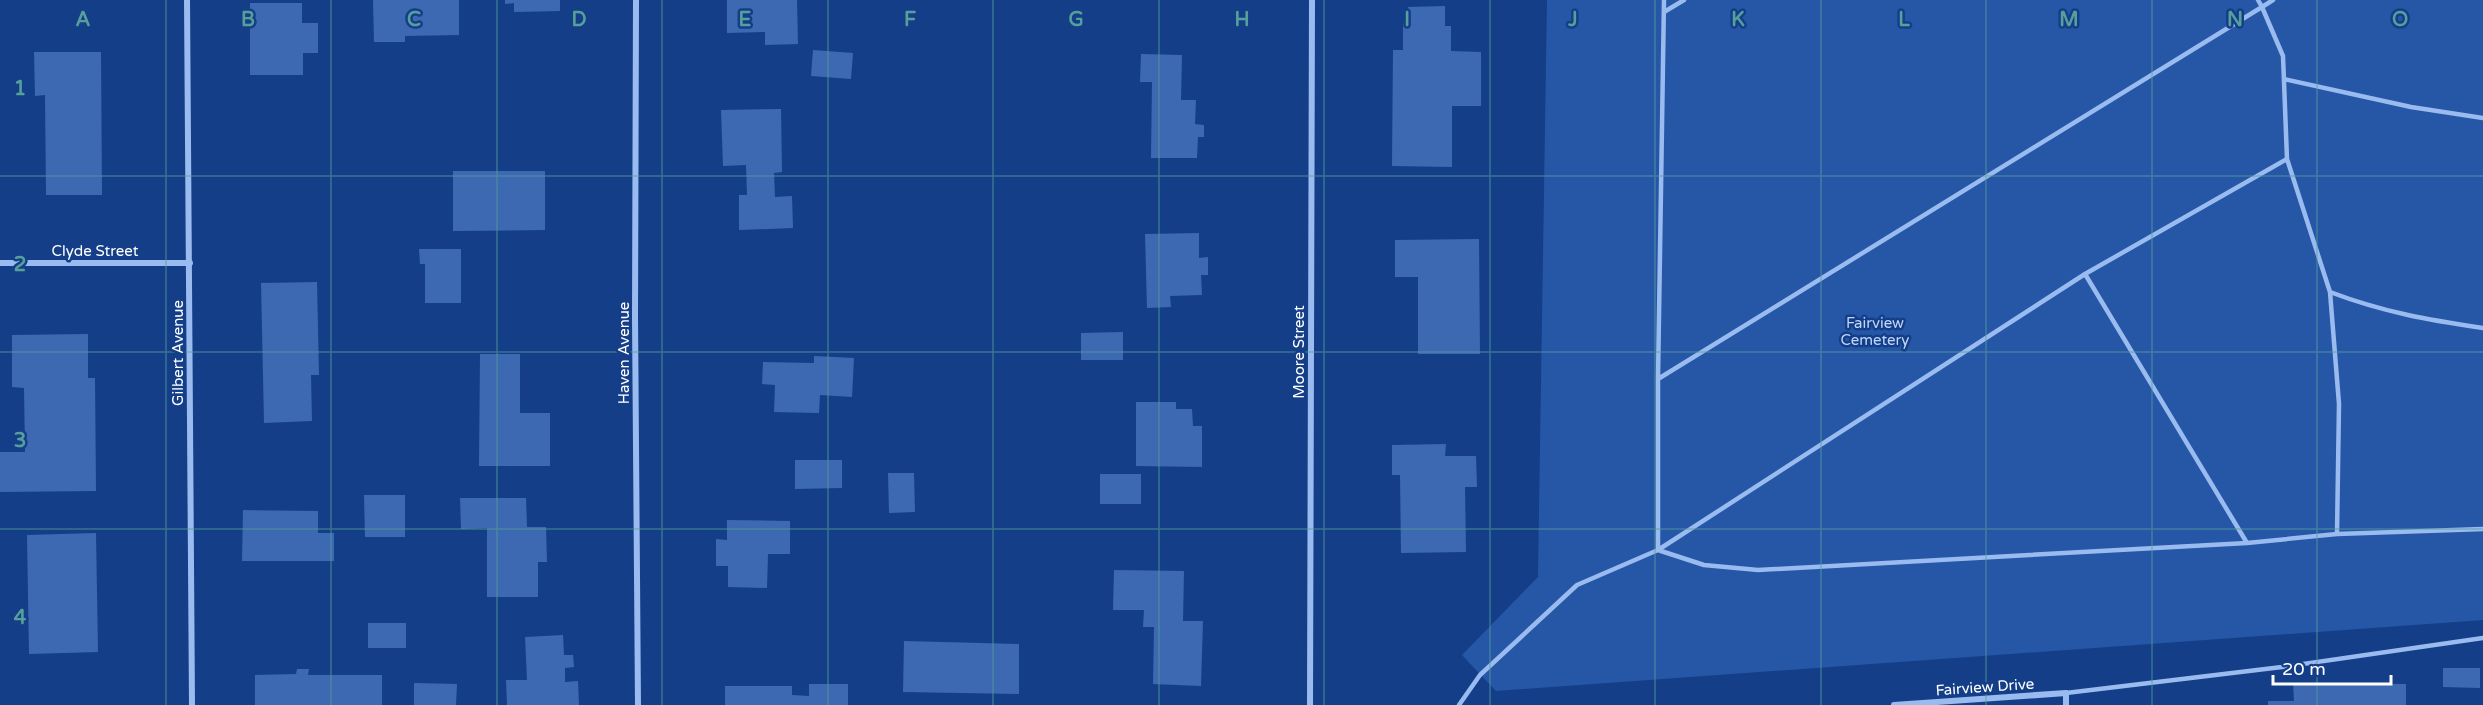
<svg xmlns="http://www.w3.org/2000/svg" width="2483" height="705" font-family="'Varela Round',sans-serif">
<style>
.green{fill:#2657a7}
.building{fill:#3d69b2}
.lines{fill:none;stroke-linecap:round;stroke-linejoin:round}
.lane{stroke:#9abbef;stroke-width:4.5}
.street{stroke:#9abbef;stroke-width:6}
.grid{fill:none;stroke:#579f9a;stroke-width:1.5;stroke-opacity:0.55}
.labels{text-anchor:middle;dominant-baseline:central;stroke-width:5;stroke-linejoin:round;paint-order:stroke}
.street-label{font-size:15px;fill:#fff;stroke:#143f88}
.park-label{font-size:15px;fill:#c0d7fb;stroke:#143f88}
.grid-label{font-size:20px;text-anchor:middle;font-weight:bold;fill:#579f9a;stroke:#143f88;stroke-width:5;stroke-linejoin:round;paint-order:stroke}
</style>
<rect width="100%" height="100%" fill="#143f88"/>
<path class="green" d="M1547,0H2483V620L1496,691L1462,655L1538,577Z"/>
<path class="building" d="M373,0H459V35L405,36V42H374Z
M505,0H560V11L514,12V3L505,4Z
M727,0H797L798,44L765,45V32L727,33Z
M250,3H302V23H318V53H303V75H250Z
M1445,6V26H1451V51L1481,52V106H1452V167L1392,166L1393,50H1403V23H1408V7Z
M813,50L853,53L851,79L811,76Z
M34,52H101L102,195H46L45,95L35,96Z
M1141,54L1182,55L1181,100H1196L1195,124L1204,125V137H1198L1197,158H1151L1152,82H1140Z
M781,109L782,172L774,173L775,197L792,196L793,228L739,230V195H747L746,165L723,166L721,110Z
M453,171H545V230L453,231Z
M1199,233V258L1208,257V275H1201L1202,295L1170,296L1171,307L1147,308L1145,234Z
M1479,239L1480,354H1418V277H1395V240Z
M419,249H461V303H425V264H420Z
M317,282L319,375H311L312,421L264,423L261,283Z
M1123,332V360H1081V333Z
M88,334V378H95L96,491L0,492V452H25L24,388L12,387V335Z
M480,354H520V413H550V466H479Z
M814,356L854,358L852,397L820,395L819,413L774,412L775,385L762,384L763,362L814,363Z
M1136,402H1176V409H1192L1193,426H1202V467L1136,466Z
M1446,444L1445,456H1476L1477,487H1465L1466,552L1401,553L1400,475H1392V445Z
M795,460H842V488L795,489Z
M888,473H914L915,512L889,513Z
M1100,474H1141V504H1100Z
M364,495H405V537H365Z
M460,498H526L527,527H546L547,562H538V597H487V528L461,529Z
M243,510L318,511V533H334V561H242Z
M727,520L790,521V554H768L767,588L728,587V566H716V539L727,540Z
M96,533L98,652L29,654L27,535Z
M1114,570L1184,571L1183,621H1203L1201,686L1153,684L1154,627H1143L1144,610H1113Z
M368,623H406V648H368Z
M563,635L564,655H573L574,667L565,668V682L578,681L579,705H507L506,680H527L525,637Z
M904,641L1019,644V694L903,692Z
M2443,668H2480V688L2443,687Z
M297,669H309L308,675H382V705H255V675L296,674Z
M414,683L457,684L456,705H414Z
M2293,683L2406,684V705H2268V701H2294Z
M809,684H848V705H725V686H792V695L809,696Z"/>
<g class="lines">
<path class="lane" d="M2258,0L2262,7L1658,379V550L2085,274L2287,159
M2273,0L2262,7L2283,56L2287,159L2330,292L2339,404L2337,534L2483,529
M1664,12L1684,0
M2284,79L2411,107L2483,118
M2085,274L2247,543
M2330,292C2383,312 2428,320 2483,328
M1658,379L1664,0
M2066,693L2282,667L2483,638
M1459,705L1480,675L1577,585L1658,550L1704,565L1758,570L2247,543L2337,534"/>
<path class="street" d="M187,0L192,705
M636,0L635,317L638,705
M0,263H190
M1310,705L1312,0
M1894,705L2066,693V705"/>
</g>
<path class="grid" d="M166,0V705M331,0V705M497,0V705M662,0V705M828,0V705M993,0V705M1159,0V705M1324,0V705M1490,0V705M1655,0V705M1821,0V705M1986,0V705M2152,0V705M2317,0V705M0,176H2483M0,352H2483M0,529H2483"/>
<g class="labels">
<g class="street-label">
<text x="95" y="251">Clyde Street</text>
<text transform="translate(1299 352) rotate(-90)">Moore Street</text>
<text transform="translate(178 353) rotate(-90)">Gilbert Avenue</text>
<text transform="translate(624 353) rotate(-90)">Haven Avenue</text>
<text transform="translate(1985 687) rotate(-4)">Fairview Drive</text>
</g>
<g class="park-label">
<text x="1875" y="323">Fairview<tspan x="1875" dy="17">Cemetery</tspan></text>
</g>
</g>
<g class="grid-label">
<text x="83" y="26">A</text>
<text x="248" y="26">B</text>
<text x="414" y="26">C</text>
<text x="579" y="26">D</text>
<text x="745" y="26">E</text>
<text x="910" y="26">F</text>
<text x="1076" y="26">G</text>
<text x="1242" y="26">H</text>
<text x="1407" y="26">I</text>
<text x="1573" y="26">J</text>
<text x="1738" y="26">K</text>
<text x="1904" y="26">L</text>
<text x="2069" y="26">M</text>
<text x="2235" y="26">N</text>
<text x="2400" y="26">O</text>
<text x="20" y="95">1</text>
<text x="20" y="271">2</text>
<text x="20" y="447">3</text>
<text x="20" y="624">4</text>
</g>
<path d="M2273 675v9h118v-9" fill="none" stroke="#ffffff" stroke-width="3"/>
<text x="2282" y="675" font-size="18" fill="#ffffff" stroke="#143f88" stroke-width="4.5" paint-order="stroke">20 m</text>
</svg>
